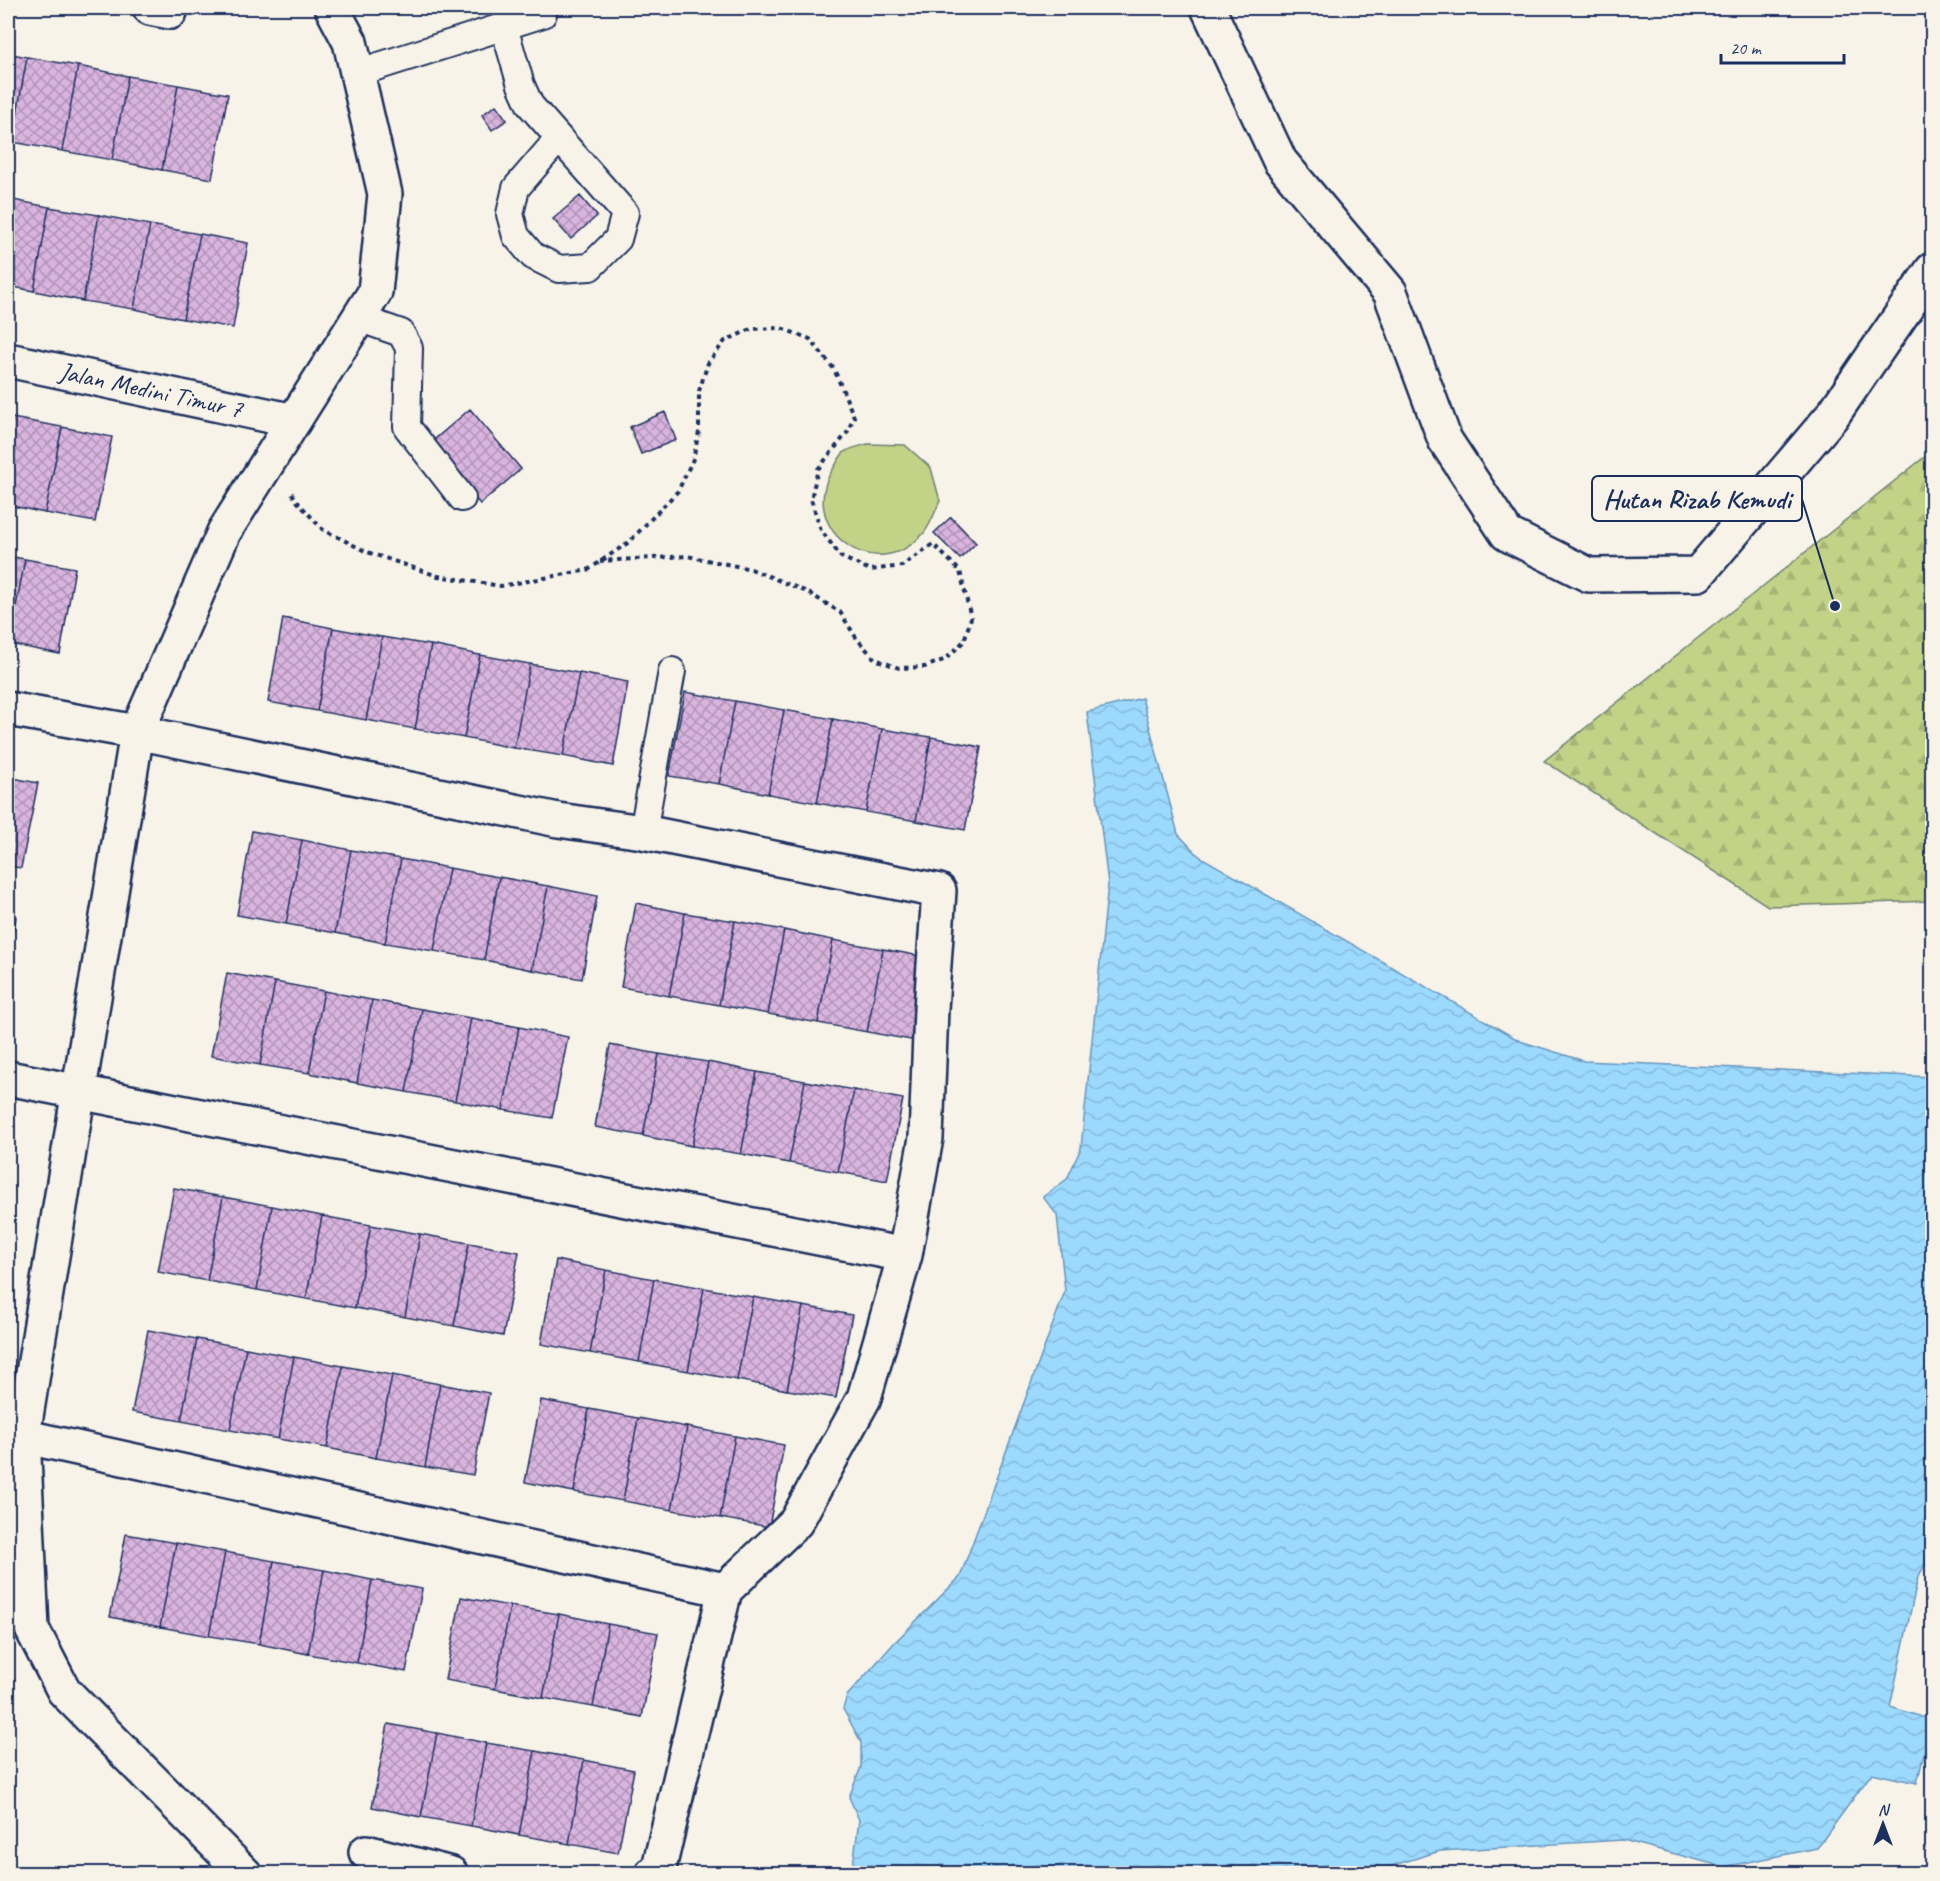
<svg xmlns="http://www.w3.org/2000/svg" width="1940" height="1881" font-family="Caveat,sans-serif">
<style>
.forest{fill:url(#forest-firs);stroke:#6e8072;stroke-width:1.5}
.park{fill:#c2d286;stroke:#6e8072;stroke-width:1.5}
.water{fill:url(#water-waves);stroke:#6895bd;stroke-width:1.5}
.building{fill:url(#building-cross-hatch);stroke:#1b2f5e;stroke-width:1.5}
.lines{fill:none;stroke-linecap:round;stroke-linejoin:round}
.service-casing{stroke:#1b2f5e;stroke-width:30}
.minor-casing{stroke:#1b2f5e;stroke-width:38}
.path{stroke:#1b2f5e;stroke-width:4;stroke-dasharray:4.5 4.5;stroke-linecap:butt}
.service{stroke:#f7f3e8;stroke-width:26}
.minor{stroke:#f7f3e8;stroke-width:33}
.labels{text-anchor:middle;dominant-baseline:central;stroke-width:4.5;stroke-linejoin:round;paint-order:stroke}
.street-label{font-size:26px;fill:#1b2f5e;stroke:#f7f3e8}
.leader{fill:none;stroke:#1b2f5e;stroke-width:2}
.callout-dot{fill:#1b2f5e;stroke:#f7f3e8;stroke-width:2}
.callout{fill:#f7f3e8;stroke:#1b2f5e;stroke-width:2}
.callout-label{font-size:27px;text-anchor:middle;font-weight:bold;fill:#1b2f5e}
</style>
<defs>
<pattern id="forest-firs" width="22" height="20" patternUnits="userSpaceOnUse" patternTransform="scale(1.5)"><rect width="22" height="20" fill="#c2d286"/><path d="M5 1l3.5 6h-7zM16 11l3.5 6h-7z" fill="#a6b576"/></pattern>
<pattern id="water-waves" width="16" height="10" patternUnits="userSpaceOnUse" patternTransform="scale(1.5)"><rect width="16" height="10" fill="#9bd9fd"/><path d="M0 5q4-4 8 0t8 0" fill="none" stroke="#85bbdb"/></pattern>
<pattern id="building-cross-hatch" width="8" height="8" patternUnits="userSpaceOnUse" patternTransform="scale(1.5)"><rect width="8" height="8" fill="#d9b4de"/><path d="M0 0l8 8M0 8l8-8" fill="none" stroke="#af93b7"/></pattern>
</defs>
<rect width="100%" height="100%" fill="#f7f3e8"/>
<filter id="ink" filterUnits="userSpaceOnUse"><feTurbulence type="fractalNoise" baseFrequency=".0167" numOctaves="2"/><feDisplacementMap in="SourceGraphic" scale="12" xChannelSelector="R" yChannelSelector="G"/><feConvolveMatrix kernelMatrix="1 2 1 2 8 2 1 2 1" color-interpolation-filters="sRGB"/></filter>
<g filter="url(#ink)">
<path class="forest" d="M1932,451V901L1768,906L1544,761Z"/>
<path class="park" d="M868,444L905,445L931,468L940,501C935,511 931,525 923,534C872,590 793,524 835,466C838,461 841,454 846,451C852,448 861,446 868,444Z"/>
<path class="water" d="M1142,698L1178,834L1199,856L1520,1041L1584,1061L1932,1077V1553L1918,1577L1890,1707L1932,1720L1917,1783L1872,1773L1817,1848L1724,1867L1623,1840L1440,1851L1365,1874L852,1873L859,1820L849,1797L861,1767V1742L843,1709L847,1696L895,1642L960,1577L1065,1291L1057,1215L1043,1197L1067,1179L1081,1148L1108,884L1087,712Z"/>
<path class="building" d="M8,53L27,57L12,142L8,141Z
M27,57L78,66L62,151L12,142Z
M78,66L128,76L112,160L62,151Z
M128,76L178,85L162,170L112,160Z
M178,85L228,94L212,179L162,170Z
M496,105L507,120L492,130L482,115Z
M580,196L597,216L571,239L553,219Z
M8,199L49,207L34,291L8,286Z
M49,207L99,215L83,301L34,291Z
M99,215L150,225L134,309L83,301Z
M150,225L200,234L183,319L134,309Z
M200,234L248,243L233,328L183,319Z
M470,409L521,469L480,504L429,444Z
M665,412L676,440L641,454L630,427Z
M12,418L62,427L45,513L8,505V440Z
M62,427L112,437L95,522L45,513Z
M951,517L976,543L960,559L934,533Z
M8,556L25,559L9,644H8Z
M25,559L75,568L60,654L9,644Z
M283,618L333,628L317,711L268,702Z
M333,628L382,637L366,720L317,711Z
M382,637L431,645L415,729L366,720Z
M431,645L480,655L464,738L415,729Z
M480,655L530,664L514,748L464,738Z
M530,664L579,673L563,756L514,748Z
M579,673L628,682L613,766L563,756Z
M685,692L735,701L719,784L669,776Z
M735,701L784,710L768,794L719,784Z
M784,710L833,719L817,803L768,794Z
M833,719L882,729L866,812L817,803Z
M882,729L931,737L916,821L866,812Z
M931,737L981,747L965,830L916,821Z
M8,777L38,783L21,868L8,866Z
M252,831L302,840L286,924L237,915Z
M302,840L351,850L335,933L286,924Z
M351,850L401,859L385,943L335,933Z
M401,859L449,868L434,951L385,943Z
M449,868L499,877L484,960L434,951Z
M499,877L548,886L532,970L484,960Z
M548,886L597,896L582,979L532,970Z
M636,903L685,913L669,996L621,987Z
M685,913L735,921L719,1005L669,996Z
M8,916L16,917L8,960Z
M735,921L784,930L768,1014L719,1005Z
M784,930L833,940L818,1023L768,1014Z
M833,940L883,949L867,1032L818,1023Z
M883,949L931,958L916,1041L867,1032Z
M227,973L275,982L260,1065L211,1056Z
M275,982L324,991L309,1073L260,1065Z
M324,991L372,1000L357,1083L309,1073Z
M372,1000L422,1009L406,1092L357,1083Z
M422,1009L471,1018L455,1101L406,1092Z
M471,1018L519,1027L503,1110L455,1101Z
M519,1027L568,1037L552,1118L503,1110Z
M610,1045L659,1054L643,1136L595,1127Z
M659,1054L708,1062L692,1146L643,1136Z
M708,1062L757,1072L741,1154L692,1146Z
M757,1072L805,1081L789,1163L741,1154Z
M805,1081L854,1090L838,1172L789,1163Z
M854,1090L903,1099L887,1181L838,1172Z
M174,1188L223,1197L207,1281L158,1272Z
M223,1197L272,1206L257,1290L207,1281Z
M272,1206L322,1216L306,1299L257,1290Z
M322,1216L371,1225L355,1308L306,1299Z
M371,1225L420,1234L405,1317L355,1308Z
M420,1234L469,1243L454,1326L405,1317Z
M469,1243L519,1252L503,1336L454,1326Z
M556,1260L606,1270L590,1353L541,1344Z
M606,1270L654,1279L639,1362L590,1353Z
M654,1279L704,1288L688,1371L639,1362Z
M704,1288L753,1297L737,1380L688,1371Z
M753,1297L803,1306L787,1390L737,1380Z
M803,1306L852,1315L836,1398L787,1390Z
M148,1330L197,1339L181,1421L132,1412Z
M197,1339L246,1348L230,1430L181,1421Z
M246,1348L294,1357L278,1439L230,1430Z
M294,1357L343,1366L327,1448L278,1439Z
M343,1366L392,1375L376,1458L327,1448Z
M392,1375L440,1384L425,1467L376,1458Z
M440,1384L489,1393L473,1475L425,1467Z
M541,1400L589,1409L574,1492L525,1482Z
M589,1409L638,1418L623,1501L574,1492Z
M638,1418L687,1427L672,1510L623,1501Z
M687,1427L735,1436L720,1518L672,1510Z
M735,1436L784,1445L769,1527L720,1518Z
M126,1534L176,1543L160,1627L110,1617Z
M176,1543L225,1552L209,1636L160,1627Z
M225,1552L274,1561L259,1644L209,1636Z
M274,1561L324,1570L308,1654L259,1644Z
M324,1570L372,1580L357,1663L308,1654Z
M372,1580L422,1589L406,1672L357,1663Z
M461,1597L510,1606L495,1689L445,1680Z
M510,1606L559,1614L543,1698L495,1689Z
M559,1614L608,1624L593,1707L543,1698Z
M608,1624L658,1633L642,1717L593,1707Z
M388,1724L437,1733L421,1817L372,1807Z
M437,1733L486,1743L471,1826L421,1817Z
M486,1743L535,1751L519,1835L471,1826Z
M535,1751L584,1760L569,1844L519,1835Z
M584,1760L634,1770L618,1853L569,1844Z"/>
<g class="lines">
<defs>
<path id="service" d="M504,27L521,85L530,105L625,213L618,239L590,267L559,269L533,256L516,236L510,214L516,188L559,138
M357,73L543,14
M358,318L401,333L409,348L407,427L462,498
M643,832L672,671"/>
<path id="minor" d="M150,8L170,12
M1208,8L1280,161L1390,292L1445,440L1507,534L1589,575L1698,574L1832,416L1932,270
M8,360L294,421
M8,709L137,732L558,820L643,832L939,891L931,1009L926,1138L905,1255L864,1398L796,1522L725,1590L659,1868L652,1874
M8,1078L905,1255
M8,1433L725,1590
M366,1852L451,1874
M245,1874L64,1691L32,1629L23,1435L137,732L224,532L375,292L385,194L350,42L332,8"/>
</defs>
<use href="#service" class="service-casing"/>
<use href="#minor" class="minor-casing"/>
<path class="path" d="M292,493L296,500L322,529L367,552L438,576L501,586L588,570L629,542L678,491L693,459L699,432V391L708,363L725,341L751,329L781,328L810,339L834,369L854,417L847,433L818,469L811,499L821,530L841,557L870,570L902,566L933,544L960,571L971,618L964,641L946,659L925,667L899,668L875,659L857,639L840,612L807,592L751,569L687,556L600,561"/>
<use href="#service" class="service"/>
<use href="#minor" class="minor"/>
</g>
</g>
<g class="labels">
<g class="street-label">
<text transform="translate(151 390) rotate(12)">Jalan Medini Timur 7</text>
</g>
</g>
<path class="leader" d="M1835 606L1802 499"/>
<circle class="callout-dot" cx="1835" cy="606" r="6"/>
<rect class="callout" x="1592" y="476" width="210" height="45" rx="6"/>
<g class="callout-label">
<text x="1697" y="508">Hutan Rizab Kemudi</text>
</g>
<rect width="1940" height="1881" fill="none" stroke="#f7f3e8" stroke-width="30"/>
<rect x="15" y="15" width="1910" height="1851" fill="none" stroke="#1b2f5e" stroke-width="2" filter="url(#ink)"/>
<g transform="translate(1883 1824)" stroke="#f7f3e8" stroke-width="4.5" paint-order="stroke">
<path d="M0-4.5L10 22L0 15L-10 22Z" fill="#1b2f5e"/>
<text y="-9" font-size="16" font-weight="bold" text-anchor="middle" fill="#1b2f5e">N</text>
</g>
<path d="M1721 54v9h123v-9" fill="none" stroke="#1b2f5e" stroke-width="3"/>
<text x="1730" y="54" font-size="18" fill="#1b2f5e" stroke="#f7f3e8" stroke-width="4.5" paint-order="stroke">20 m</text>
</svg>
